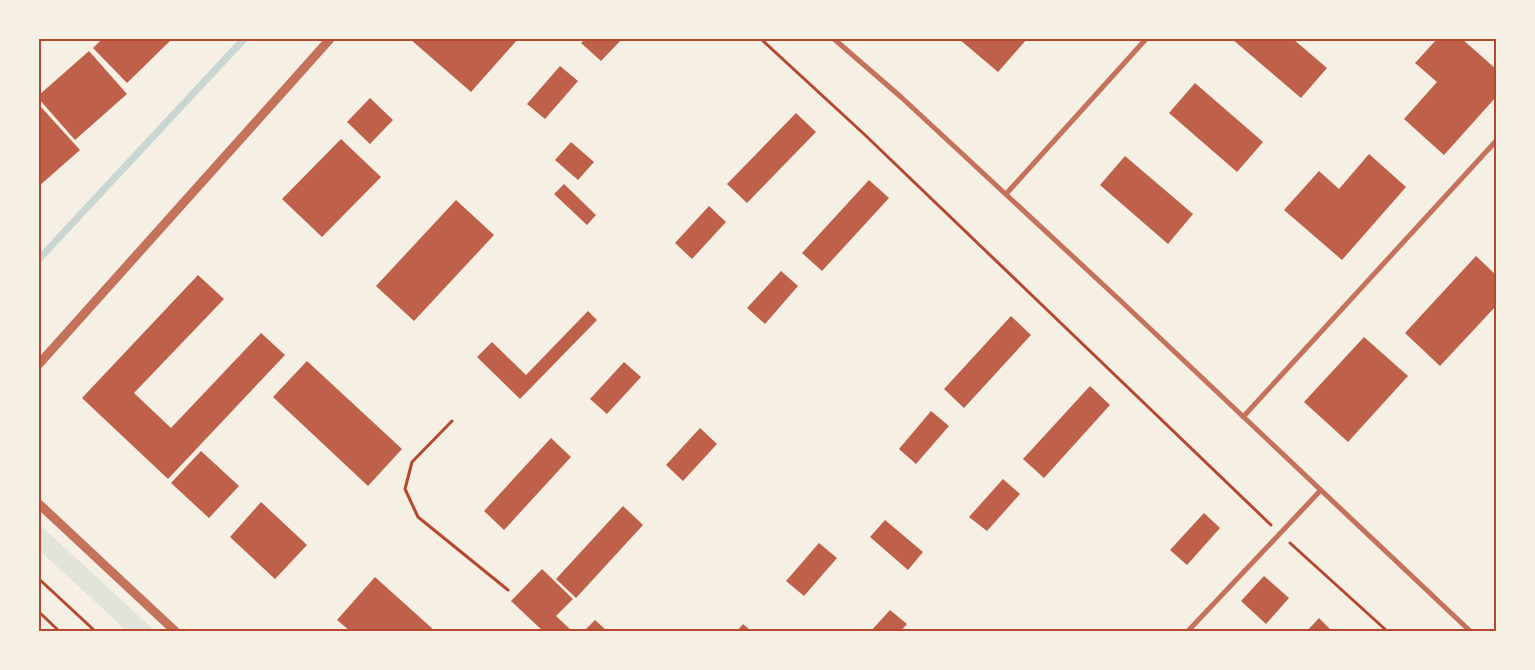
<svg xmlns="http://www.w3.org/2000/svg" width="1535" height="670" font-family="'Golos Text',sans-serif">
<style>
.green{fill:#e2e4dc}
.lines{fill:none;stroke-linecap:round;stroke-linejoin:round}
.stream{stroke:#c9d6d2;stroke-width:7}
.building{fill:#bf614a}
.path{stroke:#b5482f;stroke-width:3}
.minor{stroke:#c5725c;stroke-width:5}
.tertiary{stroke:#c5725c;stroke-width:9}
.neatline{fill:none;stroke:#b5482f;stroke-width:2}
</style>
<rect width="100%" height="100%" fill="#f6efe4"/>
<path class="green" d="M39,524L155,631H127L39,550Z"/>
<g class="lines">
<path class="stream" d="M39,259L244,39"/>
</g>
<path class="building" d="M102,39H172L127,83L93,48Z
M410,39H518L471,92Z
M585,39H622L601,61L581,43Z
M959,39H1027L998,72Z
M1232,39H1293L1327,68L1301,98Z
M1437,39H1462L1496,69V97L1444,155L1404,119L1437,82L1415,63Z
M89,51L127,94L75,140L39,99V95Z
M560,66L578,81L545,119L527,104Z
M1195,83L1263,142L1237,172L1169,113Z
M370,98L393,120L370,144L347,122Z
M41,107L80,150L39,186V109Z
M796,113L816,132L747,203L727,184Z
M341,139L381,177L322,237L282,199Z
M571,142L594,162L578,180L555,160Z
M1369,154L1406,187L1342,260L1284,210L1319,171L1339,189Z
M1125,156L1193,214L1168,244L1100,185Z
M869,180L889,198L822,271L802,253Z
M564,184L596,215L587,225L554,194Z
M456,200L494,235L414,321L376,286Z
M709,206L726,222L692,259L675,243Z
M1476,256L1496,275V306L1440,366L1405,333Z
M781,271L798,286L765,324L747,308Z
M198,275L224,299L134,393L171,428L261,333L285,355L168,479L82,398Z
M588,311L597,320L520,399L477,357L492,342L526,375Z
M1011,316L1031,335L964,408L944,389Z
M1364,337L1408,376L1348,442L1304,402Z
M307,361L402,449L368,486L273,397Z
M624,362L641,377L607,414L590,399Z
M1090,386L1110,405L1044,478L1023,459Z
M931,411L949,426L916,464L899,449Z
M700,428L717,444L683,481L666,465Z
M551,438L571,457L504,530L484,511Z
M201,451L239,486L209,518L171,483Z
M1003,479L1020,494L987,531L969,517Z
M261,502L307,545L275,579L230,537Z
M623,506L643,525L576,598L556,579Z
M1204,513L1220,528L1187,565L1170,550Z
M885,520L923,552L908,570L870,537Z
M819,543L837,558L804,596L786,581Z
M542,569L573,599L556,616L572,631H543L511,601Z
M1264,576L1289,598L1266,624L1241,601Z
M375,577L435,631H350L337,620Z
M890,610L907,624L901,631H871Z
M1319,618L1332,631H1307Z
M595,620L607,631H584Z
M743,624L751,631H737Z"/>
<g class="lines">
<path class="path" d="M761,39L864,134L1271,525
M452,421L412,462L405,489L418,517L508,590
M1290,543L1387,631
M39,579L95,631
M39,612L59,631"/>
<path class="minor" d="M834,39L901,97L1124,304L1470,631
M1006,194L1146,39
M1243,417L1496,141
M1188,631L1320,491"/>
<path class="tertiary" d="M39,364L330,39
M39,504L175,631"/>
</g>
<rect width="1535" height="670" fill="none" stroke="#f6efe4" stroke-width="80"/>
<rect x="40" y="40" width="1455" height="590" class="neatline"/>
</svg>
